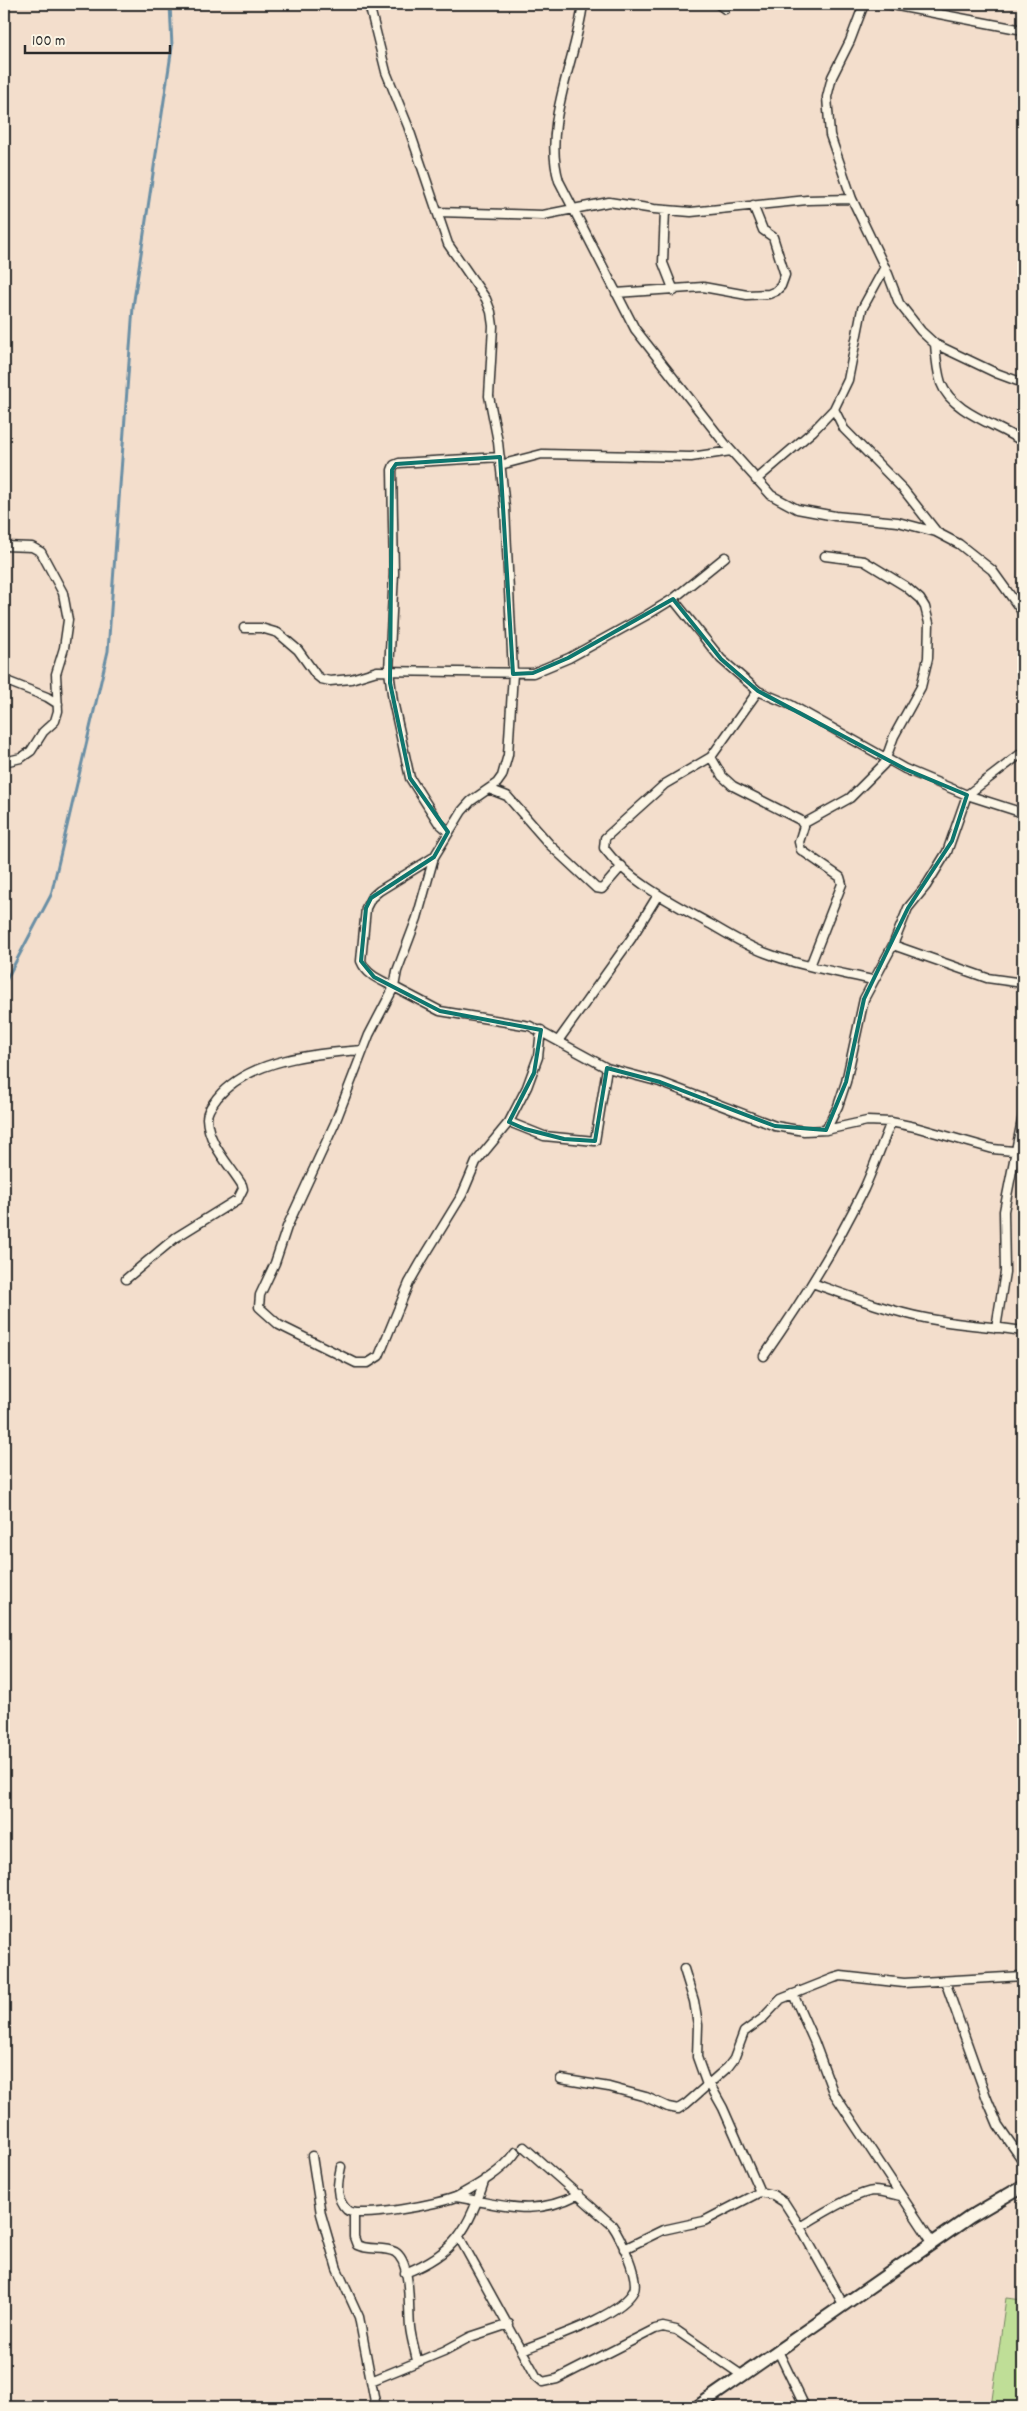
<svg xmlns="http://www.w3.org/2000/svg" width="1027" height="2411" font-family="Dekko,sans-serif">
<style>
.green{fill:#bfde97;stroke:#758461}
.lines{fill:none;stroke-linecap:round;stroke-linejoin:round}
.stream{stroke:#6b8fa5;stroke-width:3}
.street-casing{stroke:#2b2b2b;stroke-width:11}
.secondary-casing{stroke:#2b2b2b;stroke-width:15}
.street{stroke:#fcf5e5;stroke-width:8}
.secondary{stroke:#fcf5e5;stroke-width:11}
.marked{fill:none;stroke:#0f766e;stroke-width:4;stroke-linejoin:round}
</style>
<rect width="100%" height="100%" fill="#f3decc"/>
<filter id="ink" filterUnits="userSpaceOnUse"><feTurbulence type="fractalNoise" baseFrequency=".02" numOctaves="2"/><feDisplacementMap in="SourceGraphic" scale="10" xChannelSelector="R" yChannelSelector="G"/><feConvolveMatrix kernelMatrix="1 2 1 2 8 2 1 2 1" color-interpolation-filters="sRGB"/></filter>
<g filter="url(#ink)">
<path class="green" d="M1006,2298L1023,2300V2407H991Z"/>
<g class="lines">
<path class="stream" d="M4,984L51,895L108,651L133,307L172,47L170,4"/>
<defs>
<path id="street" d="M369,4L386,72L408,126L448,244L486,299L491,312L493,326L489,396L498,442L505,508L513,673L508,755L502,776L497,783L471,801L462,811L434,857L417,918L397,971L394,987L440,1011L530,1026L607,1068L660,1082L775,1126L804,1131L826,1130L867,1121L891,1122L915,1127L993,1149L1023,1152
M583,4C576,60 542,126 559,181L635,329L726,445L771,495L797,509L835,516L898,522L936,532L959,544L992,570L1023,613
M718,4L725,9
M864,4L850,41L832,77L827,97L830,135L852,199L888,274L899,303L921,331L935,344L996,373L1023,383
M887,4L1023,30
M665,210L663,263L674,291
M438,212L543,215L609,202L654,209L691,212L807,200L852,199
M616,293L703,287L747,295L769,294L776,291L781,286L785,275L773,237L763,230L753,205
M935,344C936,357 937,371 941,383C952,413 999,425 1023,442
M834,409L844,429L903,489L936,531
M500,465L542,454L691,457L731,451
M756,480L813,431L834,409L848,380L862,309L885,267
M4,546L32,547L41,552L63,593L68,620L64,648L56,674L58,711L55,721L43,732L31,751L21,758L4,762
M673,599L721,659L758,691L791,705L905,769L967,795L1023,813
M244,628H261L278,633L298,650L316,675L321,679L330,681L351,679L377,671L533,673L569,658L647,615L673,599L725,557
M4,680L47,697L58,704
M758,691L711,757L665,784L605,838L604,848C629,882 676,905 712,925C729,935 747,946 766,953C800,966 837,972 873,980
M711,757L722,776L733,786L800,820L804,826L799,842L801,850L840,877L842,884L810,966
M489,789L507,796L550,845L596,888L602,889L622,866
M803,824L850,798L884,764L894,736L921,687L928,658L929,623L925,607L920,599L905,586L864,561L825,556
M448,831L438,822L410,778L393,701L389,671L394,573L392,470L394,465L399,463L500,457
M434,857L379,891L371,898L366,908L361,961C367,976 381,980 394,987L369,1035L335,1123L287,1227L275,1263L260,1295L259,1307L279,1325L356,1363H368L379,1356L409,1283L421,1262L462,1195L476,1162L509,1122L527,1087L538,1057L541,1030
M893,945L987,978L1023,983
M558,1041L631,939L658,895
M509,1122L544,1136L595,1141L607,1068
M826,1130L838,1106L846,1082L864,999L893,945L908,908L926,886L947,852L967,795L1023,752
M126,1279L175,1238L238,1199L243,1189L242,1185C229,1164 208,1144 207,1118C207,1110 213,1104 217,1098C249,1059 317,1053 363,1050
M812,1283C849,1296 886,1310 925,1318C958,1325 990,1326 1023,1331
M996,1328L1005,1272L1004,1211L1023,1115
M764,1356C801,1303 836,1247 864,1189C874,1167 882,1144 891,1122
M684,1969L694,2001L698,2025L697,2057L707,2085
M945,1981L987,2099L998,2125L1023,2161
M793,1994L814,2041L833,2092L932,2242
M561,2079L609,2087L646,2097L668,2107L678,2109L686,2104L728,2067L734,2059L744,2032L762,2019L781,1999L834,1978L841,1976L904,1983L1023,1976
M709,2083L723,2108L760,2192
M312,2156L321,2214L337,2269L359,2317L376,2407
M341,2167C338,2181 334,2198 347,2210C357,2220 444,2203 458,2196C478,2185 503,2171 516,2152
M456,2197C504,2205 533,2218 579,2194
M354,2214V2237L357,2245C369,2251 383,2246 395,2252C412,2262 408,2310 410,2327C411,2338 415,2350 417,2361
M800,2227C816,2217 856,2192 874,2191C882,2191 892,2194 901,2196
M459,2237L536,2376L543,2382L557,2379L655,2329L663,2327L676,2330L743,2376
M624,2249L663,2230L704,2221L760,2192L773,2195L784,2202L800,2227L843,2304
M405,2273C456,2253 468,2229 485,2179
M522,2350C549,2339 622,2316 634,2290C639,2277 620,2236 612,2225L524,2147
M778,2351L805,2407
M371,2381L444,2351L470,2337L509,2324"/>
<path id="secondary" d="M697,2407L970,2217L1023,2186"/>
</defs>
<use href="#street" class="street-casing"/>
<use href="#secondary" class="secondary-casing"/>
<use href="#street" class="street"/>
<use href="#secondary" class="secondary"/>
</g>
</g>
<path class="marked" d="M500,457L513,674L533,673L568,658L673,599L721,659L758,691L905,769L967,795L952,841L908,908L864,999L846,1082L826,1130L775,1126L660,1082L607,1068L595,1141L564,1139L525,1129L509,1122L534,1073L541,1030L440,1011L374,977L361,961L366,908L371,898L434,857L448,832L410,778L390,683L392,470L396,464Z"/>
<rect width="1027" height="2411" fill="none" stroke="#fcf5e5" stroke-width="20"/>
<rect x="10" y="10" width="1007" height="2391" fill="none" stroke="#2b2b2b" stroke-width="2" filter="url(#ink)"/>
<path d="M25 45v8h145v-8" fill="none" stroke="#2b2b2b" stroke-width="2.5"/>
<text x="32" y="45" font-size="15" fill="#2b2b2b" stroke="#fcf5e5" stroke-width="4" paint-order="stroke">100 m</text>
</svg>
